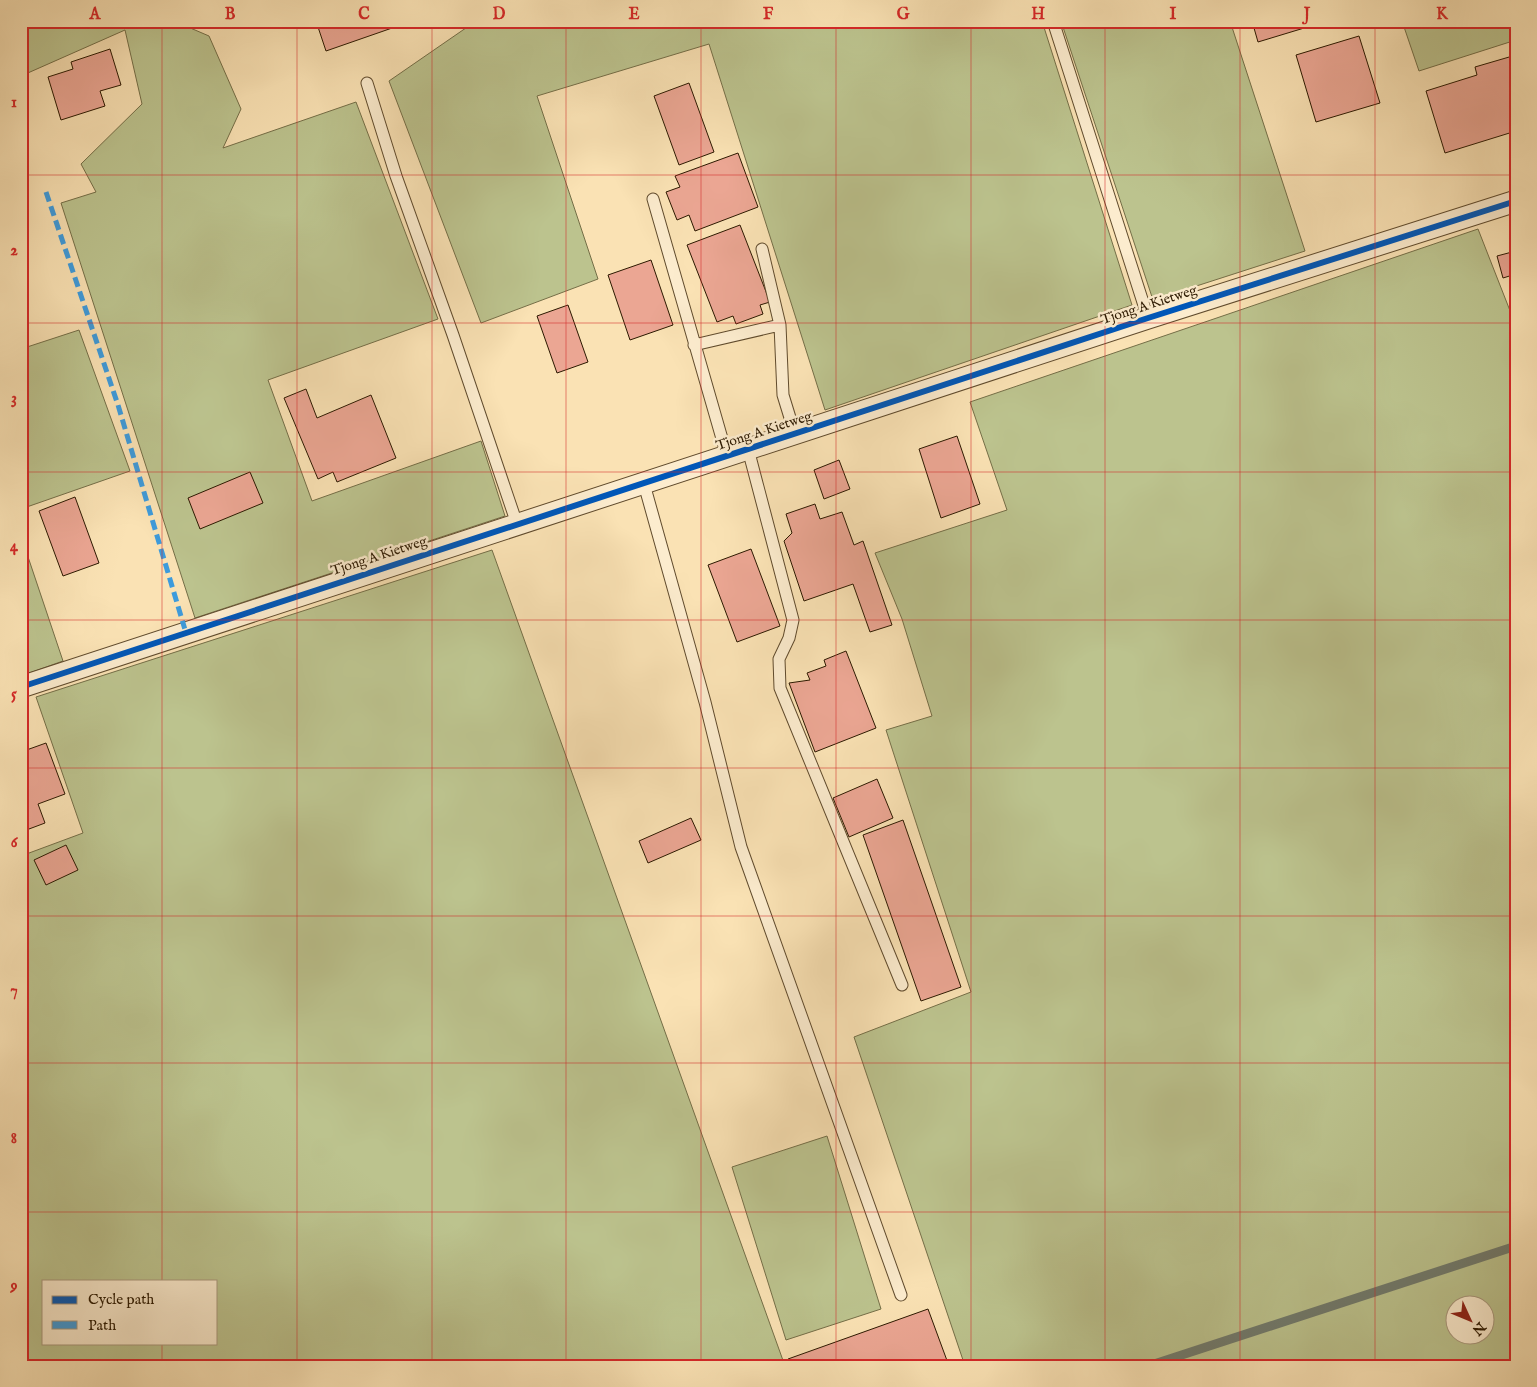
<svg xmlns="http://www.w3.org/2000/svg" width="1537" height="1387" font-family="'IM FELL English',serif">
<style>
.green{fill:#bcc38e;stroke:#746e47;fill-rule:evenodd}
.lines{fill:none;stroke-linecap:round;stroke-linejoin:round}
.stream{stroke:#727b6d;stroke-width:9}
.building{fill:#eba693;stroke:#2c1900}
.lane-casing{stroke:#604b2d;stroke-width:13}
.street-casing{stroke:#604b2d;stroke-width:23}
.lane{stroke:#fcecce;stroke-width:11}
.street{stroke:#fcecce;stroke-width:21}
.quiet{stroke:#3d9bdc;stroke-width:5;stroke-dasharray:10 5;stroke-linecap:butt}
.cycleway-casing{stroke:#fcecce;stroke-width:9}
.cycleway{stroke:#0057b8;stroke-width:6}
.grid{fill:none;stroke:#d62828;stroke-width:1;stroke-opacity:0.55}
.labels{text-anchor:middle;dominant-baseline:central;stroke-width:5;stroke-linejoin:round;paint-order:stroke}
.street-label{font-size:14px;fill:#2c1900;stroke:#fcecce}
.neatline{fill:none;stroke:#d62828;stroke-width:2}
.grid-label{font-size:16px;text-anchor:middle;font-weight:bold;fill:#d62828}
</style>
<rect width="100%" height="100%" fill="#fae2b4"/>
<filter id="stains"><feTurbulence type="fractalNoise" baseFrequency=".004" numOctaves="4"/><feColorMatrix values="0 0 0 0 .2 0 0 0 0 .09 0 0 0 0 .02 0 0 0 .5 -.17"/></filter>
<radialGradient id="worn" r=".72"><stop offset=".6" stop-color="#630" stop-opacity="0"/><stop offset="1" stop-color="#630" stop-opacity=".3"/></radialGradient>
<path class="green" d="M21,21H174L209,36L241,109L223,148L356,102L438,319L268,380L312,501L481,441L505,516L195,618L61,203L96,192L81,164L142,104L125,30L21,76Z
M476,21H1042L1132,305L825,410L709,44L537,96L598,279L481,323L389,81Z
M1061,21H1230L1305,251L1153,300Z
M1402,21H1516V40L1419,71Z
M1478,229L1516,326V1366H965L854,1037L971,992L886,730L932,716L902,619L875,553L1007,510L970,402ZM1454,1304H1484V1334H1454Z
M79,330L130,471L21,509V349Z
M21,536L63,661L21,676Z
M492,550L785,1366H21V856L83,833L36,697ZM44,1281H216V1343H44Z
M827,1136L881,1309L786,1340L732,1167Z"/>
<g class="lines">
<path class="stream" d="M1148,1366L1516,1246"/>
</g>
<path class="building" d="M316,21H393L395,27L326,51Z
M1252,21H1324V22L1258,42Z
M1359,36L1380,103L1316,122L1296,55Z
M110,49L121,85L100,91L105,106L61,120L48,77L73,69L71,62Z
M1516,55V131L1445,153L1426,91L1477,75L1475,67Z
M689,83L714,152L679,165L654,96Z
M738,153L758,207L695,231L689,215L677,220L666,192L680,187L675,176Z
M740,225L770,302L760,305L763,314L736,324L733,316L717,322L687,245Z
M1512,252L1516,267V274L1503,278L1497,256Z
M651,260L673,325L630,340L608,275Z
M568,305L588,362L557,373L537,316Z
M306,389L317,418L371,395L396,458L337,482L333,472L318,479L284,398Z
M957,436L980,504L941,518L919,449Z
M839,460L850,489L824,499L814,470Z
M250,472L263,503L200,529L188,498Z
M75,497L99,563L63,576L39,511Z
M815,504L820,519L842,512L854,545L863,541L892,625L870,632L853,584L804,601L784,541L792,533L786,514Z
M751,549L780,626L737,642L708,565Z
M846,651L876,728L815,752L789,683L810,680L807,673L826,666L824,660Z
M46,743L65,794L38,804L45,823L21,832V752Z
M877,779L893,818L849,837L833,798Z
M691,818L701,840L648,863L639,841Z
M903,820L961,987L921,1001L863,835Z
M66,845L78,870L46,885L34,860Z
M928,1309L949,1366H790L788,1359Z"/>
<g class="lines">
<defs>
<path id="lane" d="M1053,21L1148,318
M367,83L396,176L453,335L517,524
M653,199L727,456
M762,249L780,325L783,395L795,434
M694,345L780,325
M748,449L793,620L789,638L779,659L780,688L902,985
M644,484L705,702L741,847L901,1295"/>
<path id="street" d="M21,687L1148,318L1516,201"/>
</defs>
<use href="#lane" class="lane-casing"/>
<use href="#street" class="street-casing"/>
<use href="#lane" class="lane"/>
<use href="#street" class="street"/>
<path class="quiet" d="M46,192L118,405L186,633"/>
<defs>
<path id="cycleway" d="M21,687L1148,318L1516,201"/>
</defs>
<use href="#cycleway" class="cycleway-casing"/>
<use href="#cycleway" class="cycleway"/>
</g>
<path class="grid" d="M162,21V1281M297,21V1366M432,21V1366M566,21V1366M701,21V1366M836,21V1366M971,21V1366M1105,21V1366M1240,21V1366M1375,21V1366M21,175H1516M21,323H1516M21,472H1516M21,620H1516M21,768H1516M21,916H1516M21,1063H1516M21,1212H1516M162,1343V1366"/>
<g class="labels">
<g class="street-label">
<text transform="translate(1149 305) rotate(-18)">Tjong A Kietweg</text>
<text transform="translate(764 431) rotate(-18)">Tjong A Kietweg</text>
<text transform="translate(379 556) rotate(-18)">Tjong A Kietweg</text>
</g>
</g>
<rect width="1537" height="1387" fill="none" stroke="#fae2b4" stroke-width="55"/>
<rect x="42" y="1280" width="175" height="65" fill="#fcecce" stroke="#a9987c"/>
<rect x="52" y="1296" width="25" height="8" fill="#0057b8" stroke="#a9987c"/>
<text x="88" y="1304" font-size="15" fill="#2c1900">Cycle path</text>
<rect x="52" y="1321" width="25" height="8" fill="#3d9bdc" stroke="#a9987c"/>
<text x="88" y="1330" font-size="15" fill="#2c1900">Path</text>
<g transform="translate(1470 1320) rotate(134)"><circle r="24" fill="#fcecce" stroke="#a9987c"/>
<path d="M0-4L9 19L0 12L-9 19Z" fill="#8f2418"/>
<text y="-8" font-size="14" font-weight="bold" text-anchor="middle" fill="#2c1900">N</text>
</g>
<rect x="28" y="28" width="1482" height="1332" class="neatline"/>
<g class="grid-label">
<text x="95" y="19">A</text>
<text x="230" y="19">B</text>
<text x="364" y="19">C</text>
<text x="499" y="19">D</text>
<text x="634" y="19">E</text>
<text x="768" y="19">F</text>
<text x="903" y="19">G</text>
<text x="1038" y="19">H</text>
<text x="1173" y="19">I</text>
<text x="1307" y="19">J</text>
<text x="1442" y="19">K</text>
<text x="14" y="107">1</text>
<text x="14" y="255">2</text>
<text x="14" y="403">3</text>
<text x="14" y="551">4</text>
<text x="14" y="699">5</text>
<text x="14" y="847">6</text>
<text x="14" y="995">7</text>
<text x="14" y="1143">8</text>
<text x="14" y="1291">9</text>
</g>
<rect width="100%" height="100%" filter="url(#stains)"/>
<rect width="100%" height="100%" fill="url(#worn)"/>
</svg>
